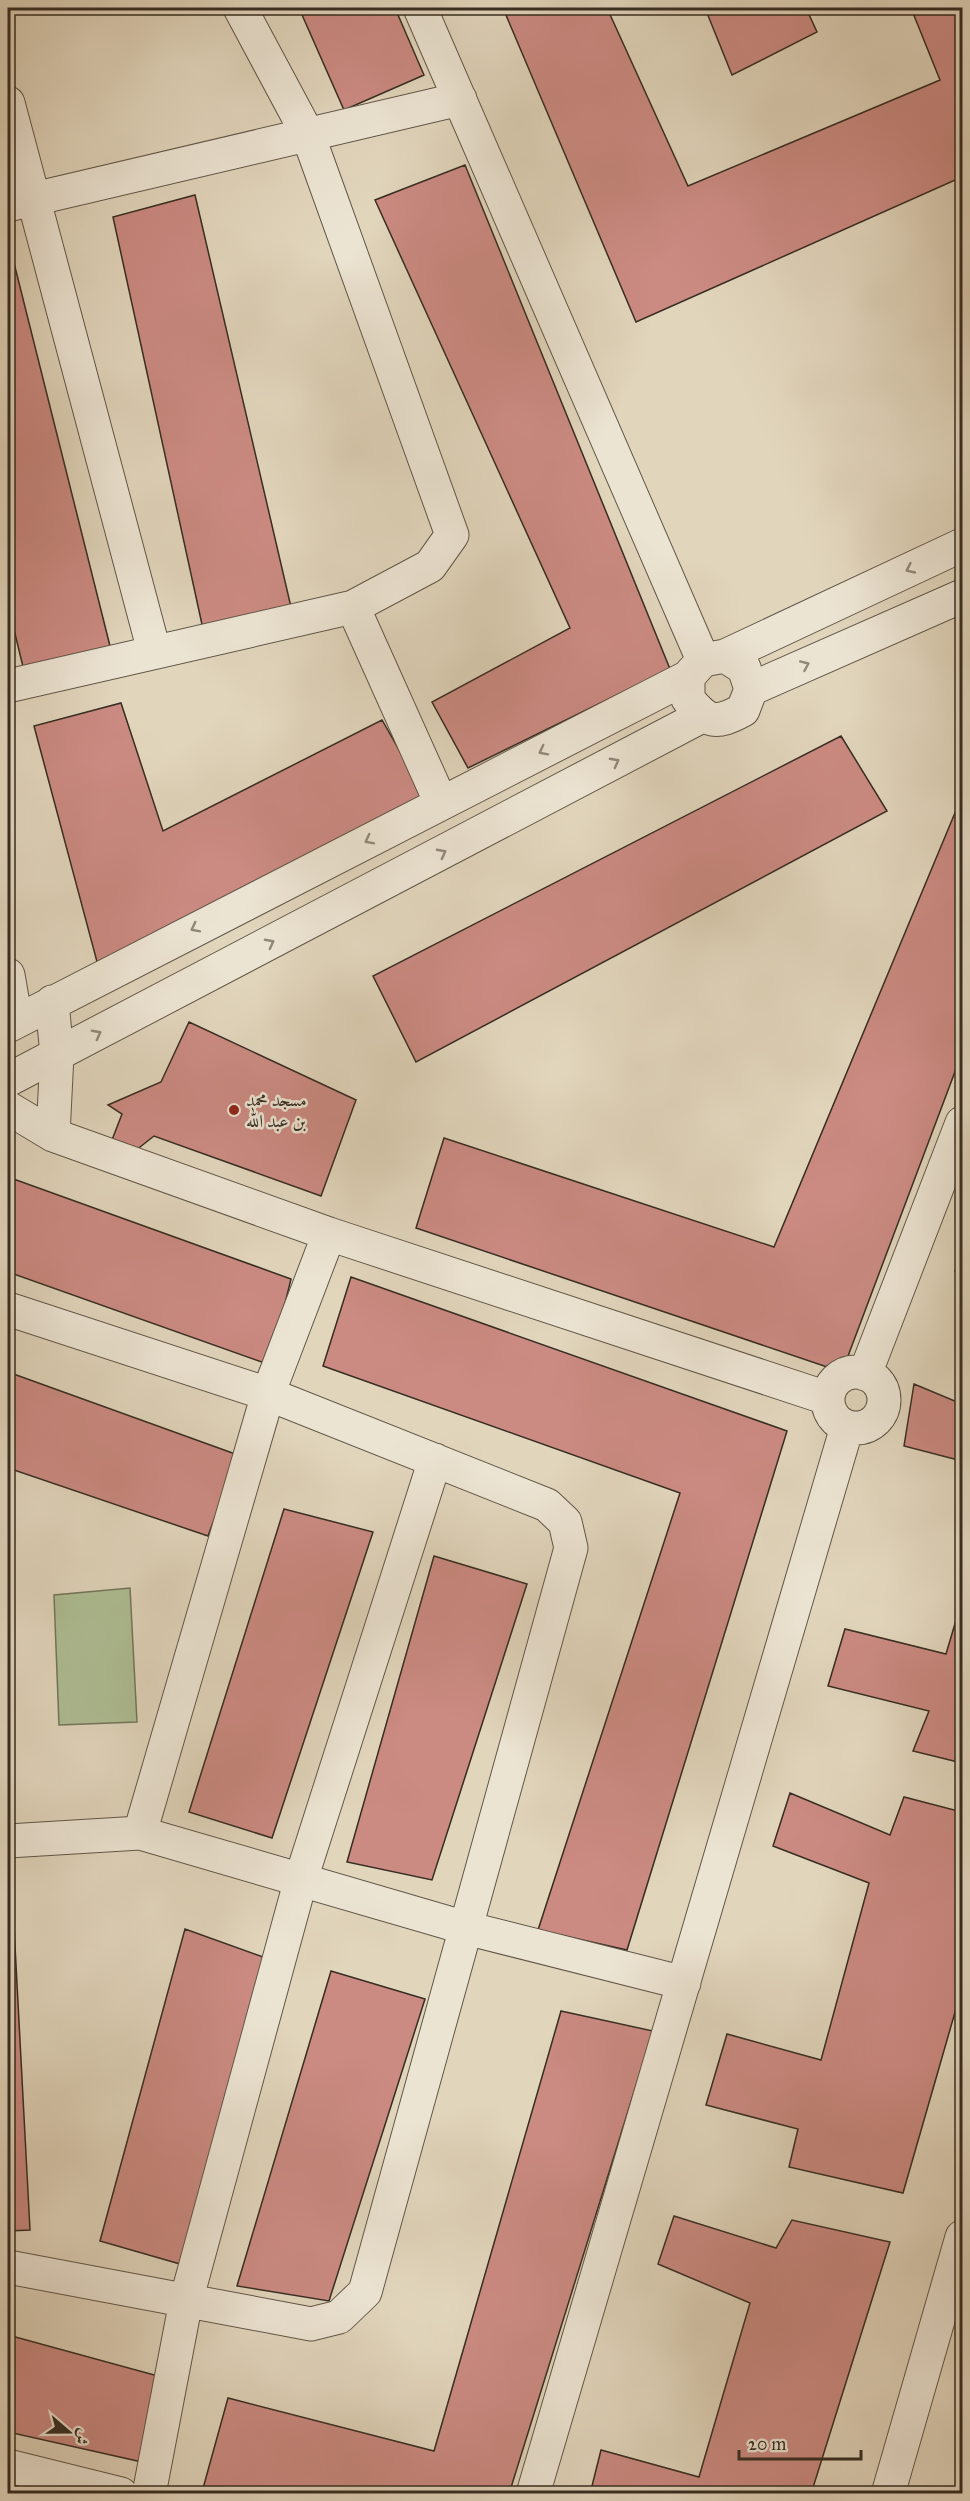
<svg xmlns="http://www.w3.org/2000/svg" width="970" height="2501" font-family="'IM FELL Great Primer',Amiri,serif">
<style>
.green{fill:#aebe94;stroke:#72765b;stroke-width:1.5}
.building{fill:#cb8a82;stroke:#362d22;stroke-width:1.5}
.lines{fill:none;stroke-linecap:round;stroke-linejoin:round}
.street-casing{stroke:#615748;stroke-width:35}
.street{stroke:#ece4d3;stroke-width:33}
.oneway{stroke:#91887a}
.poi-dot{fill:#8f2418;stroke:#ece4d3;stroke-width:2}
.labels{text-anchor:middle;dominant-baseline:central;stroke-width:5;stroke-linejoin:round;paint-order:stroke}
.poi-label{font-size:18px;fill:#362d22;stroke:#ece4d3;text-anchor:start}
</style>
<rect width="100%" height="100%" fill="#e1d5bc"/>
<filter id="stains"><feTurbulence type="fractalNoise" baseFrequency=".00333" numOctaves="4"/><feColorMatrix values="0 0 0 0 .2 0 0 0 0 .09 0 0 0 0 .02 0 0 0 .5 -.17"/></filter>
<radialGradient id="worn" r=".72"><stop offset=".6" stop-color="#630" stop-opacity="0"/><stop offset="1" stop-color="#630" stop-opacity=".3"/></radialGradient>
<path class="green" d="M130,1588L137,1722L59,1725L54,1595Z"/>
<path class="building" d="M299,8H395L424,75L344,110Z
M503,8H607L688,186L940,80L911,8H962V177L636,322Z
M705,8H806L817,32L732,75Z
M465,165L670,669L468,768L432,702L570,628L375,200Z
M195,195L291,607L203,629L113,217Z
M8,239L112,654L26,679L8,605Z
M121,703L163,831L382,720L430,804L100,973L34,726Z
M841,736L887,811L416,1062L373,976Z
M962,796V1053L842,1372L416,1228L444,1138L774,1247Z
M189,1022L356,1100L321,1196L154,1136L135,1151L110,1145L122,1114L108,1105L161,1082Z
M8,1177L291,1279L270,1365L8,1272Z
M962,1245V1273L955,1271Z
M351,1277L787,1431L627,1950L538,1930L680,1493L323,1366Z
M8,1372L238,1455L208,1536L8,1468Z
M914,1384L962,1404V1461L904,1446Z
M284,1509L373,1532L272,1838L189,1812Z
M434,1556L527,1584L432,1880L347,1862Z
M962,1600V1763L913,1751L929,1711L828,1686L845,1629L946,1654Z
M790,1793L890,1835L904,1797L962,1812V1988L903,2193L789,2167L798,2129L706,2105L727,2034L821,2060L869,1883L773,1846Z
M8,1908H13L30,2230L8,2231Z
M185,1929L277,1962L187,2266L100,2241Z
M331,1971L425,1999L329,2301L237,2286Z
M561,2011L653,2031L509,2494L202,2492L228,2398L434,2451Z
M674,2216L776,2248L792,2220L890,2242L811,2494H590L601,2450L699,2477L750,2303L658,2264Z
M8,2335L169,2379L151,2464L8,2432Z"/>
<g class="lines">
<defs>
<path id="street" d="M420,8L703,660
M8,103L154,651
M8,205L460,99
M353,607L441,803
M725,656L962,545
M8,686L353,607L430,566L452,535L308,135L240,8
M751,689L744,668L725,656L703,660L688,677V699C708,723 715,725 743,710L751,689L962,596
M8,975L16,1021
M52,1002L57,1055L53,1135
M8,1026L688,677
M8,1080L702,716
M8,1108L53,1135L329,1234L827,1398
M8,1309L268,1394L547,1505L565,1522L571,1548L365,2292L339,2317L311,2324L8,2267
M828 1400a28 28 0 1 1 56 0a28 28 0 1 1-56 0Z
M865,1374L962,1123
M140,1833L268,1394L329,1234
M8,1841L140,1833L466,1928L684,1983
M8,2466L121,2494
M149,2494L186,2301L301,1879L435,1460
M533,2494L847,1427
M888,2494L962,2237"/>
</defs>
<use href="#street" class="street-casing"/>
<use href="#street" class="street"/>
</g>
<defs><path id="oneway-chevron" d="M-2-3.5L2.5 0L-2 3.5" fill="none" stroke-width="1.6" stroke-linecap="round" stroke-linejoin="round" transform="scale(1.5)"/></defs>
<g class="oneway">
<use href="#oneway-chevron" transform="translate(910 569) rotate(155)"/>
<use href="#oneway-chevron" transform="translate(805 665) rotate(-24)"/>
<use href="#oneway-chevron" transform="translate(543 751) rotate(153)"/>
<use href="#oneway-chevron" transform="translate(615 762) rotate(-28)"/>
<use href="#oneway-chevron" transform="translate(369 840) rotate(153)"/>
<use href="#oneway-chevron" transform="translate(442 853) rotate(-28)"/>
<use href="#oneway-chevron" transform="translate(195 928) rotate(153)"/>
<use href="#oneway-chevron" transform="translate(270 943) rotate(-28)"/>
<use href="#oneway-chevron" transform="translate(97 1034) rotate(-28)"/>
</g>
<circle class="poi-dot" cx="234" cy="1110" r="6"/>
<g class="labels">
<g class="poi-label">
<text x="246" y="1100">مسجد محمد<tspan x="246" dy="21">بن عبد الله</tspan></text>
</g>
</g>
<rect width="970" height="2501" fill="none" stroke="#e1d5bc" stroke-width="30"/>
<rect x="9" y="9" width="952" height="2483" fill="none" stroke="#362d22" stroke-width="3"/>
<rect x="15" y="15" width="940" height="2471" fill="none" stroke="#362d22" stroke-width="1.5"/>
<g transform="translate(69 2432) rotate(110)" stroke="#ece4d3" stroke-width="4.5" paint-order="stroke">
<path d="M0-4.5L10 22L0 15L-10 22Z" fill="#362d22"/>
<text y="-9" font-size="16" font-weight="bold" text-anchor="middle" fill="#362d22">ش</text>
</g>
<path d="M739 2450v9h122v-9" fill="none" stroke="#362d22" stroke-width="3"/>
<text x="748" y="2450" font-size="18" fill="#362d22" stroke="#ece4d3" stroke-width="4.5" paint-order="stroke">20 m</text>
<rect width="100%" height="100%" filter="url(#stains)"/>
<rect width="100%" height="100%" fill="url(#worn)"/>
</svg>
